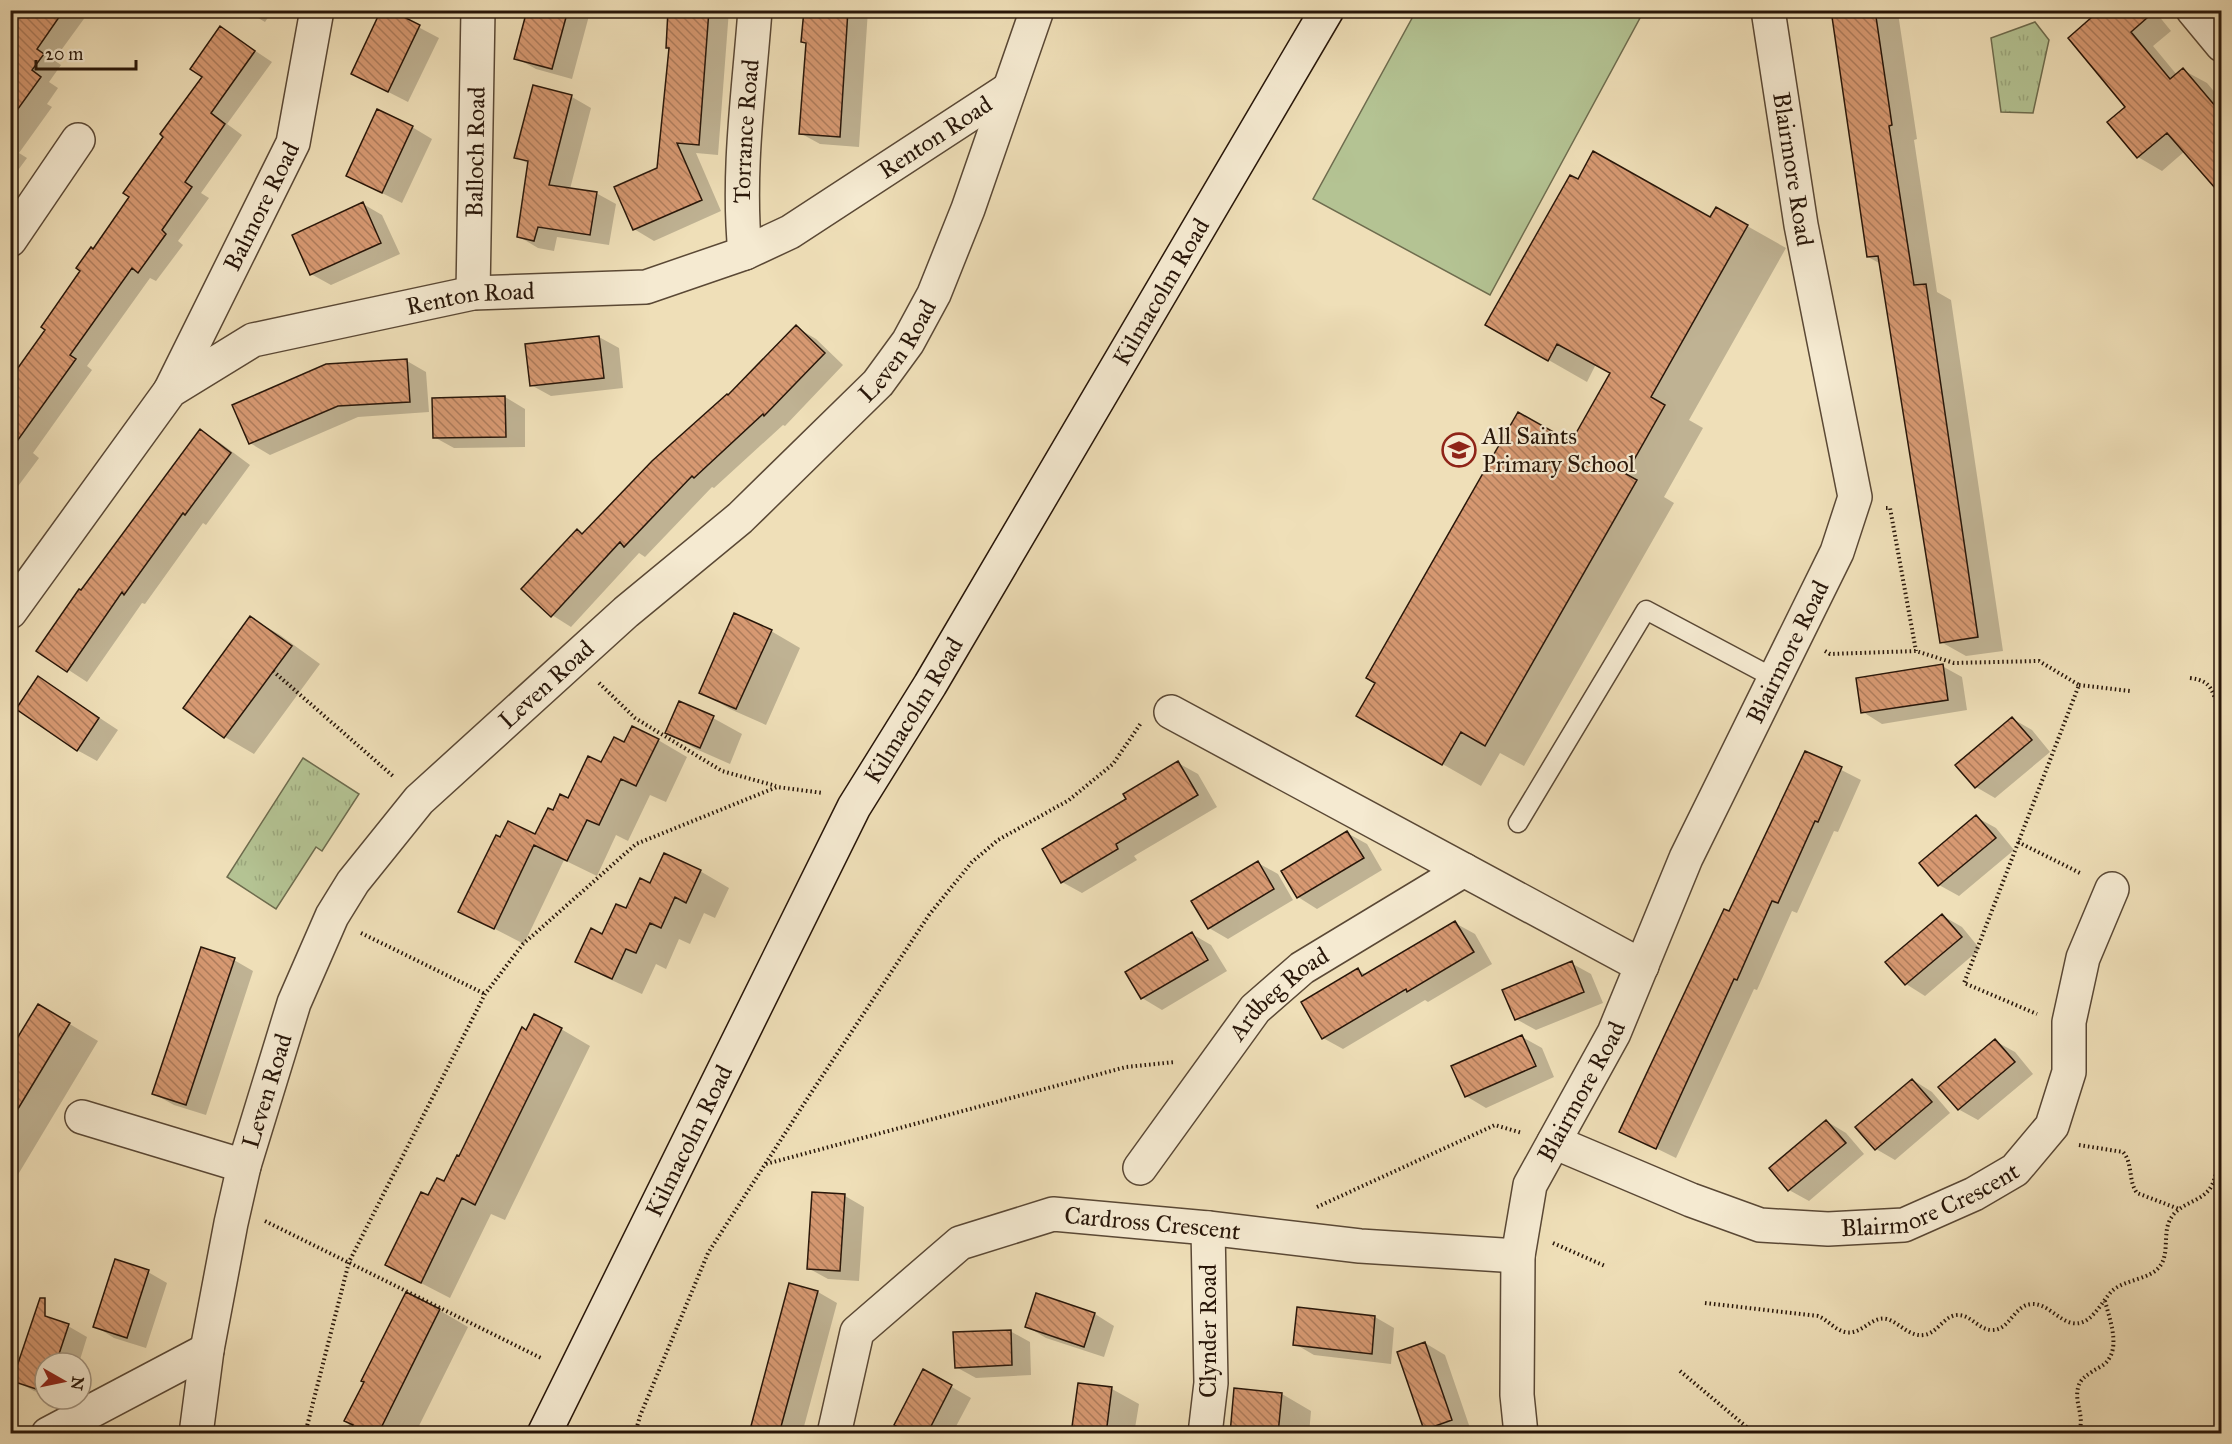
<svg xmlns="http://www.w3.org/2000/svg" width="2232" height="1444" font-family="'IM FELL Great Primer',serif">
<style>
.grass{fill:#b4c393;stroke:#6e6c4e;stroke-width:1.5}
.park{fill:url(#park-tufts);stroke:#6e6c4e;stroke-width:1.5}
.shadow{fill:#0003}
.building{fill:url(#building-back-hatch);stroke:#281609;stroke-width:1.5}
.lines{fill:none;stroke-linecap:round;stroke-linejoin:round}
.service-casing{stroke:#5a4835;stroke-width:21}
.minor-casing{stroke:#5a4835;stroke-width:36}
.secondary-casing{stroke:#281609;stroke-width:36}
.path{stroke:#281609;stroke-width:4;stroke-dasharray:1.5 3;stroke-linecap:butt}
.service{stroke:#f5ead1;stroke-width:18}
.minor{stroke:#f5ead1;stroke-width:33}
.secondary{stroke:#f5ead1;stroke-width:33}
.labels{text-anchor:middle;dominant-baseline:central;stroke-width:4.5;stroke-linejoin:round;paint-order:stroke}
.street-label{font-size:24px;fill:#281609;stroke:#f5ead1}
.poi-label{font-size:24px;fill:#281609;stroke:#f5ead1;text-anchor:start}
</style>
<defs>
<pattern id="park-tufts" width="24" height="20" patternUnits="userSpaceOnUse" patternTransform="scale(1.5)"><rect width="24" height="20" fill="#b4c393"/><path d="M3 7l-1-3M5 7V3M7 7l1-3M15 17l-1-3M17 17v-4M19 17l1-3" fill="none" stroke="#9ba77d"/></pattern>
<pattern id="building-back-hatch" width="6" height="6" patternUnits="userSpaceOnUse" patternTransform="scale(1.5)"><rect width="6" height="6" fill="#d79972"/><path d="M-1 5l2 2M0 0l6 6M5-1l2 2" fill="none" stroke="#ae7c5c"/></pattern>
</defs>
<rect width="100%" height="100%" fill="#efdfb8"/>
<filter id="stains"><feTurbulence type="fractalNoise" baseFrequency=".00333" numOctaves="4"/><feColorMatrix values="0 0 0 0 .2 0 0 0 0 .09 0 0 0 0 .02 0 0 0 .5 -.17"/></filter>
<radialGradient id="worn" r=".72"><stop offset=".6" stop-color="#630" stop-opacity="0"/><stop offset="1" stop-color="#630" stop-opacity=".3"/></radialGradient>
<path class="grass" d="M1626,10L1640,18L1490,295L1313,199L1416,11Z"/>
<path class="park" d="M2035,22L2049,40L2033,113L2001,112L1991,38Z
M303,758L359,794L322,851L316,847L276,909L227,877Z"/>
<path class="shadow" d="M10,10H85L83,14L86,16L54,60L61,65L49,82L58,88L47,104L52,107L19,153L27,158L13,177L10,176Z
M245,10H273L265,22Z
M386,10L439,38L408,102L353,74Z
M529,10H586L590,12L572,79L536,69L516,58Z
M670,10H729L718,155L696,153L721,211L654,241L634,229L659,169L670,49L667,47Z
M805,10H868L859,147L820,144L800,133L808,44L803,41Z
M1832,10H1893L1898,13L1917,139L1914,140L1937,292L1951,300L2003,651L1966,656L1941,642L1881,264L1868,257Z
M2154,10L2171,31L2153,46L2177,75L2183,70L2207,83L2222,101V194L2185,151L2162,171L2138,157L2109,122L2127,107L2070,38Z
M221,28L272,62L227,124L242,135L201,193L209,198L178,241L183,245L156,281L150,278L87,366L92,370L33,453L39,458L10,497V381L47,329L92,250L131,197L166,136L204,77Z
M572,97L591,108L570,189L596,193L616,204L609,245L557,237L554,251L538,248L518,236L529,164L516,157Z
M412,127L432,139L402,203L348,176Z
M363,204L382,215L400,254L331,285L311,274Z
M1717,209L1786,248L1689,420L1703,428L1664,497L1674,503L1524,766L1500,753L1481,786L1358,716L1572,444L1612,373L1596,364L1587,382L1487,325L1711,219Z
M796,327L816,339L843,365L785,426L783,425L714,488L712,487L645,557L639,553L571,627L552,615L577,531L584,535L729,397Z
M599,337L619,348L623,388L551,396L531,385Z
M407,361L426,372L429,412L358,417L270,455L250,443Z
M505,397L525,409V447L454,448L434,437Z
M200,431L219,442L250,465L206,525L203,523L145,604L142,603L87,682L38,650Z
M251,618L280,635L320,664L254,754L225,737L185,707Z
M771,631L800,648L766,725L730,709L701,692Z
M1942,666L1962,677L1967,710L1882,724L1863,712Z
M39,678L118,730L97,761L77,750Z
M713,718L742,734L730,764L696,749L667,732Z
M2013,719L2032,730L2050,752L1995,798L1976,787Z
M658,740L687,757L666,802L650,795L628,841L616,835L597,876L564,860L524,944L460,911L501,839L536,836L602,764L625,744Z
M1806,752L1861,780L1838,832L1834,831L1797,913L1792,911L1757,990L1754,989L1676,1158L1621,1131L1729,913Z
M1178,763L1198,774L1217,807L1134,856L1137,860L1082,893L1062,882L1128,799Z
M1976,817L1996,828L2014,850L1959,896L1939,885L1921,863Z
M1347,833L1367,844L1382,870L1317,909L1298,897Z
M1258,863L1278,874L1293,900L1228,939L1209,928Z
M700,871L729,888L715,918L704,913L690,944L679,939L666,969L656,964L642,994L607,978L577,962L651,885Z
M1943,916L1962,927L1980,949L1925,996L1906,984Z
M1455,923L1475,934L1492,964L1428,1002L1425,1000L1343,1049L1323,1038L1358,970L1367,975Z
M1192,934L1211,945L1227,971L1162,1010L1142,998L1127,973Z
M234,960L253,971L206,1115L174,1105L154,1094Z
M1571,963L1591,974L1603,1003L1536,1030L1516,1019Z
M68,1023L98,1041L10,1188V1053Z
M561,1029L590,1046L505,1220L491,1214L450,1298L386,1265L428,1197L445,1183L527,1032Z
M1522,1037L1542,1048L1554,1077L1486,1108L1466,1096Z
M1995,1041L2015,1052L2033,1074L1978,1120L1958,1109Z
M1913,1080L1932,1092L1950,1113L1895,1160L1876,1149Z
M1826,1121L1846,1133L1864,1154L1809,1201L1789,1190Z
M813,1193L845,1196L864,1207L859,1281L828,1279L808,1268Z
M148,1272L167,1283L146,1348L114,1338L95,1326Z
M790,1285L818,1292L837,1303L802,1434H751Z
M1037,1295L1095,1314L1114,1326L1104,1357L1046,1338L1026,1326Z
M439,1310L468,1327L415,1434H344L350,1422Z
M1375,1317L1394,1328L1391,1364L1314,1355L1295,1344Z
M68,1326L87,1337L79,1363H45V1395L34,1391L14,1380Z
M1010,1331L1030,1342L1031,1375L976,1378L956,1367Z
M1425,1343L1445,1355L1471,1431L1463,1434H1433L1425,1429Z
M924,1371L971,1398L952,1434H891Z
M1080,1384L1112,1389L1139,1404L1134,1434H1073Z
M1282,1394L1311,1411L1309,1434H1231Z"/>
<path class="building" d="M10,10H64L37,49L44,54L32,70L41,77L10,120Z
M381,10H390L420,25L388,92L351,74Z
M527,10H568L552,69L514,59Z
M668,10H709L699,145L677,143L702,200L633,230L614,187L657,168L669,48H666Z
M804,10H848L840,137L799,134L806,43L801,42Z
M1831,10H1875L1892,125L1889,126L1914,285L1926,284L1978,637L1940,643L1878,256L1867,257Z
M2100,10H2156L2131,32L2170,79L2183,68L2222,114V196L2167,133L2137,158L2107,122L2125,107L2068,38Z
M220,26L255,51L211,113L225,124L185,182L192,187L162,230L166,234L138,273L132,268L70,355L76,359L10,451V379L45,330L41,327L80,271L76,268L91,247L93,249L129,197L123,193L163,137L160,134L202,77L190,69Z
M533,85L572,95L549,185L597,192L590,235L538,227L534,241L517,237L528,161L514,158Z
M377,109L413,126L382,193L346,176Z
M1593,151L1710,217L1716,207L1748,225L1651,397L1665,405L1626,474L1637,480L1485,746L1461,732L1442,765L1356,716L1375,683L1366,678L1518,412L1571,442L1610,373L1557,344L1548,361L1485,325L1570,175L1578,179Z
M363,202L381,243L310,275L292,235Z
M796,325L825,353L764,416L763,414L694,478L692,476L624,547L620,542L551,617L521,589L577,529L582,534L652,461L727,394L728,395Z
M599,336L604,378L530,386L525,344Z
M407,359L410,402L338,406L249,444L232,405L326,364Z
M505,396L506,437L433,438L432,398Z
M200,429L231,453L185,515L183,513L124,595L122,592L67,672L36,651L79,589L81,590Z
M734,613L772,630L736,709L699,693Z
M250,616L292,646L224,738L183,708Z
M1943,664L1948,700L1861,713L1856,678Z
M38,676L99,718L77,751L16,709Z
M679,701L714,716L700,748L665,733Z
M2012,717L2032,740L1975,788L1955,765Z
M632,726L659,739L636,786L621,779L599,825L587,820L567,861L534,845L494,929L458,912L496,835L500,837L508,821L535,834L548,808L553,810L560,794L568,798L588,756L601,762L614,737L624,742Z
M1805,751L1842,767L1818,822L1815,821L1778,903L1772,901L1737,980L1734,979L1656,1149L1619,1132L1724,909L1729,911Z
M1178,761L1198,795L1116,844L1118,849L1061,883L1042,849L1126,799L1123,794Z
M1976,815L1996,838L1938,886L1919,863Z
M1347,831L1364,858L1297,898L1281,871Z
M664,853L701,870L686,903L675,897L661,928L650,923L636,953L626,949L612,979L575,962L591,928L602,934L616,904L626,908L640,878L650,883Z
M1258,861L1274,889L1208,929L1191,901Z
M1942,914L1962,937L1905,985L1885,962Z
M1455,921L1474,952L1407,992L1406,989L1322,1039L1301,1002L1358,968L1362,976Z
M1192,932L1208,960L1141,999L1125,972Z
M201,947L235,958L186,1105L152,1094Z
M1572,961L1584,992L1515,1020L1502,990Z
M38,1004L70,1023L10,1122V1050Z
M534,1014L562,1028L475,1205L462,1198L421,1283L385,1265L421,1192L428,1195L437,1178L444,1181L457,1155L459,1156L522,1027L526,1030Z
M1522,1035L1536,1066L1465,1097L1451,1066Z
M1995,1039L2015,1062L1958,1110L1938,1087Z
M1912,1079L1932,1102L1875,1150L1855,1127Z
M1826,1120L1846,1143L1788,1191L1769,1168Z
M812,1192L845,1194L840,1271L807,1269Z
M115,1259L149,1270L127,1338L93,1327Z
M789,1283L818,1291L779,1434L751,1426Z
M406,1292L440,1309L378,1434H349L353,1425L344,1421L364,1382L361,1381Z
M1036,1293L1095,1313L1084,1347L1025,1327Z
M40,1298H45V1316L69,1324L56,1363H45V1392L12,1381Z
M1297,1307L1375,1316L1372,1354L1293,1345Z
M1011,1330L1012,1365L955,1368L953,1332Z
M1425,1342L1452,1420L1424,1430L1397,1352Z
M923,1369L952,1385L927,1434H910L894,1425Z
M1078,1383L1112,1387L1106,1434H1071Z
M1234,1388L1282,1393L1278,1434H1230Z"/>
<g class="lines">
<defs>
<path id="service" d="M1518,823L1646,610L1774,678"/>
<g id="minor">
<path d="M2193,10L2222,45"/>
<path d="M10,240L78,140"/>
<path id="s1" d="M745,253C737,172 749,91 755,10"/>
<path id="s2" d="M473,293L478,10"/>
<path id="s3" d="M170,391L293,143L317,10"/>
<path id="s4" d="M10,612L170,391L253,340L473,293L646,287L745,253L790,232L1009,89"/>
<path d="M1171,712L1642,966"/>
<path d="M82,1117L244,1166"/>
<path id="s5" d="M1554,1142L1691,1200L1760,1225L1828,1229L1904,1225L1974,1194L2015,1170L2052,1126L2069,1072V1022L2083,958L2112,889"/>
<path id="s6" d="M1140,1168L1255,1009L1302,968L1464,870"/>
<path d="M48,1434L207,1350"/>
<path id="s7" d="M196,1434L207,1350L231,1223L244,1166L294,1003L332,916L353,882L419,800L626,612L740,518L878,383L908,342L934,294L968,209L1037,10"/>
<path id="s8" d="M834,1434L857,1332L960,1243L1053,1214L1208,1228L1360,1246L1518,1256"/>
<path d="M1205,1434L1211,1383L1208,1228"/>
<path id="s9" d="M1521,1434L1517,1395L1518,1256L1530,1185L1614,1033L1686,858L1837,552L1855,497L1801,225L1768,10"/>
</g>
<g id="secondary">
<path id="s10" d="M544,1434L854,807L930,685L1327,10"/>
</g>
</defs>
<use href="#service" class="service-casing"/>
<use href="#minor" class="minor-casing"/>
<use href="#secondary" class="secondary-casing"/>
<path class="path" d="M1886,508H1890L1916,651
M1825,651L1830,654L1916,651L1954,663L2039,661L2079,685L1964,983L2037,1014
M273,671L394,777
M2190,678C2215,681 2210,693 2222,712
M599,683L635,718L722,771L776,786
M2079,685L2130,691
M2018,842L2082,874
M361,933L485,994
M2079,1145L2123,1152C2133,1163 2128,1181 2137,1193L2179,1209
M766,1164L1126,1067L1175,1062
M2214,1181L2222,1186
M1317,1207L1495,1125L1522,1133
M265,1221L543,1359
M1553,1243L1605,1266
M1705,1303L1818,1316C1828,1320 1835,1330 1845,1332C1861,1336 1872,1315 1887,1319C1900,1323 1909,1337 1924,1335C1938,1333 1944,1315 1958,1315C1971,1315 1978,1329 1991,1330C2010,1331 2013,1306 2031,1304C2047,1303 2058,1320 2072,1323C2091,1327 2101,1302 2112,1291C2125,1279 2150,1280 2160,1266C2170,1253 2162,1232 2171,1218C2180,1202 2204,1202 2212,1185C2221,1168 2213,1143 2222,1122
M1680,1371L1755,1434
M305,1434L349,1262L485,994L523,944L636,844L777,787L823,793
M635,1434L640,1416L708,1253L809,1096L929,915L972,862L998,840L1069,800L1113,764L1141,723
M2078,1434C2086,1417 2074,1404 2078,1388C2080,1379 2086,1376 2093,1371C2098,1368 2105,1365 2108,1360C2120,1345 2109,1317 2105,1301"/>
<use href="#service" class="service"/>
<use href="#minor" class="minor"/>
<use href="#secondary" class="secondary"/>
</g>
<defs>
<symbol id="school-ring" viewBox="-11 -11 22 22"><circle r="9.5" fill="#f5ead1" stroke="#8f2418" stroke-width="1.5"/><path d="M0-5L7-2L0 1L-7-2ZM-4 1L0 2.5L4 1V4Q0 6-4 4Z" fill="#8f2418"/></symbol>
</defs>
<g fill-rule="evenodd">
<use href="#school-ring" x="1440" y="431" width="38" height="38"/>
</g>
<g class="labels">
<g class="street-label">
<text stroke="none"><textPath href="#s1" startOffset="122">Torrance Road</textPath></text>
<text stroke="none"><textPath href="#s4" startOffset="1096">Renton Road</textPath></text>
<text stroke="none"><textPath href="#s2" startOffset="141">Balloch Road</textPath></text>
<text transform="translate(1793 169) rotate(81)">Blairmore Road</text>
<text stroke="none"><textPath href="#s3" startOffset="206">Balmore Road</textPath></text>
<text stroke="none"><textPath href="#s10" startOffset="1299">Kilmacolm Road</textPath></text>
<text stroke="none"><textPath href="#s4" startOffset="592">Renton Road</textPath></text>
<text stroke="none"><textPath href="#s7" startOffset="1341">Leven Road</textPath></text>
<text stroke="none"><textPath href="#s9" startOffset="843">Blairmore Road</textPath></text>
<text stroke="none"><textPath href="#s7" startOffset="855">Leven Road</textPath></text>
<text stroke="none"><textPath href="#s10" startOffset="813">Kilmacolm Road</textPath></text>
<text stroke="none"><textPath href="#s6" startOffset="224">Ardbeg Road</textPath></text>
<text stroke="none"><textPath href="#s7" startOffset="351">Leven Road</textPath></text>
<text stroke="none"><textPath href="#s9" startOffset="357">Blairmore Road</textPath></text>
<text stroke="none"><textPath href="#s10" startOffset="327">Kilmacolm Road</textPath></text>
<text stroke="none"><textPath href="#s5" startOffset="398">Blairmore Crescent</textPath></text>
<text stroke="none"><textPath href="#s8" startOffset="438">Cardross Crescent</textPath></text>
<text transform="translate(1208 1331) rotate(-90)">Clynder Road</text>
</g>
<g class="poi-label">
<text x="1482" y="436">All Saints<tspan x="1482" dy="28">Primary School</tspan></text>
</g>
</g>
<rect width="2232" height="1444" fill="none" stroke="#efdfb8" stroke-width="36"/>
<rect x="12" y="12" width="2208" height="1420" fill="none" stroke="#281609" stroke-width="3"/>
<rect x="18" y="18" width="2196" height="1408" fill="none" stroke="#281609" stroke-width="1.5"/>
<g transform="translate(63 1381) rotate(99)"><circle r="28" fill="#f5ead1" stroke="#a39581" stroke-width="1.5"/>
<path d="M0-4.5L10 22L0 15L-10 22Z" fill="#8f2418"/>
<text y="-9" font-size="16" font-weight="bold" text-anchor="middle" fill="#281609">N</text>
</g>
<path d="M36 60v9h100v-9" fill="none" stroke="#281609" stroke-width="3"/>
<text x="45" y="60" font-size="18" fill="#281609" stroke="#f5ead1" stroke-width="4.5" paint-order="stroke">20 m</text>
<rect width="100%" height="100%" filter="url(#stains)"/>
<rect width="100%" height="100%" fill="url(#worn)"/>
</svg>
